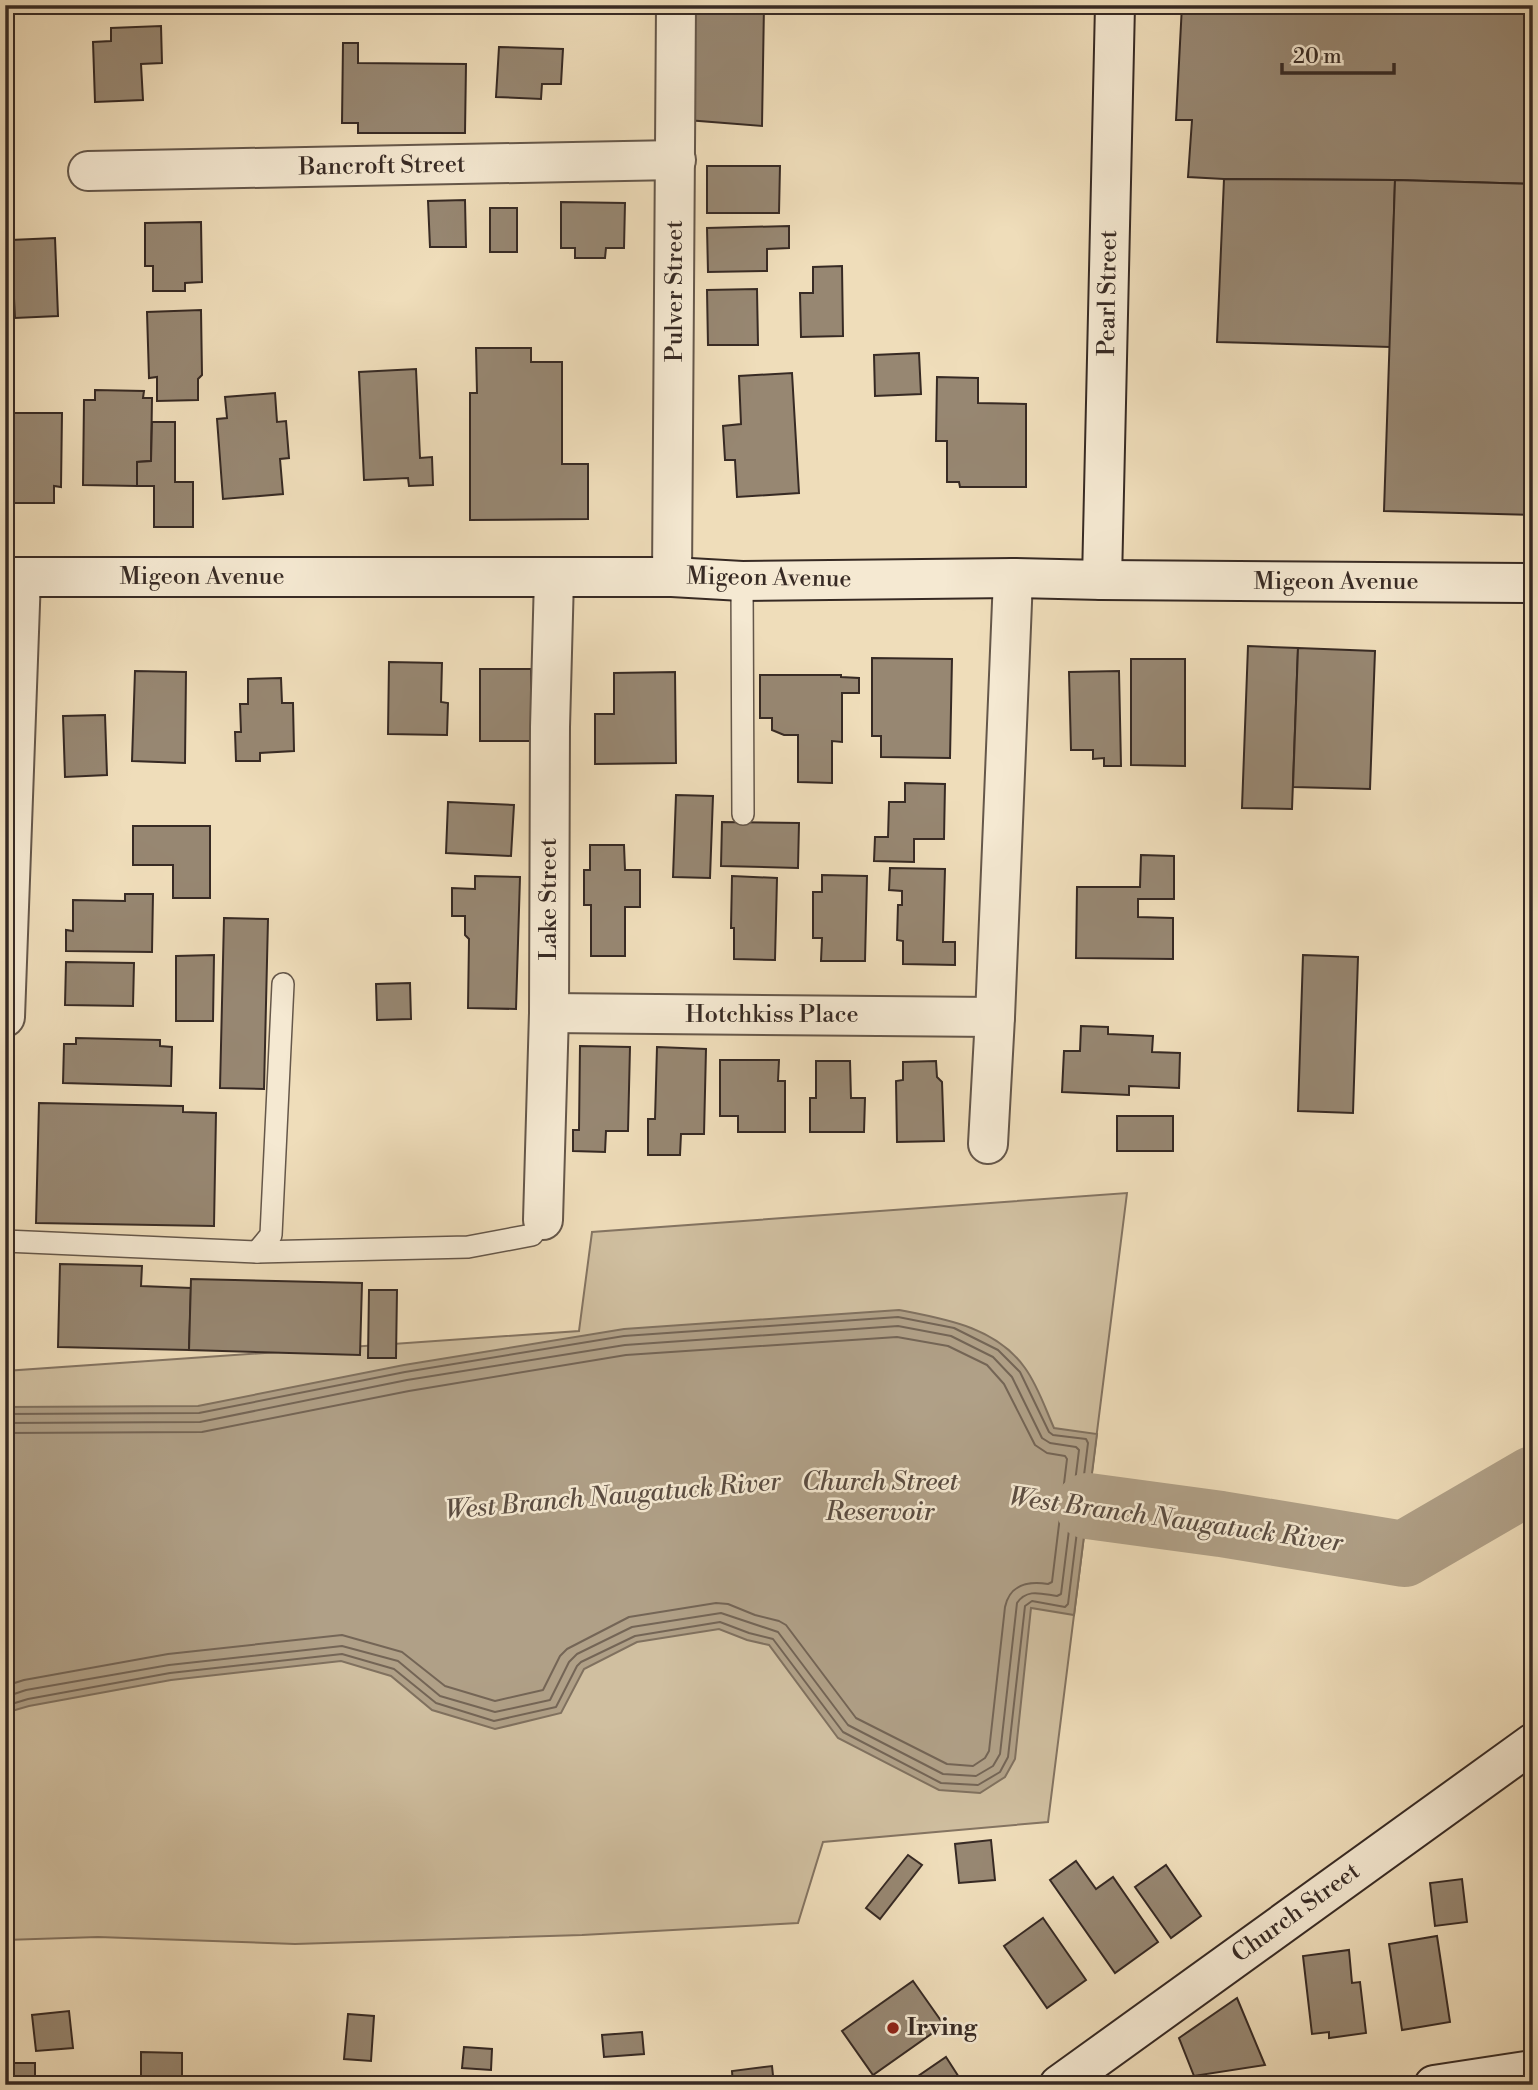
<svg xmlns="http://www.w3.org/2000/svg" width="1538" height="2090" font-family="'Libre Bodoni',serif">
	<rect width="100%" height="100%" fill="#efddba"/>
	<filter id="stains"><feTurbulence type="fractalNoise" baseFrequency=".00286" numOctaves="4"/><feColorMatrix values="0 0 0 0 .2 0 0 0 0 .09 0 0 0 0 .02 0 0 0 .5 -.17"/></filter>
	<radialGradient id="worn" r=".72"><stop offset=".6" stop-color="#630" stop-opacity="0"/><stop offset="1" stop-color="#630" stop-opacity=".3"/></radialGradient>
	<path fill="#d0bfa0" stroke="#847462" stroke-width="2" d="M1127,1193l-79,629 -225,20 -25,81 -216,12 -287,9 -197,-7 -93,3v-569l574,-40 13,-99z"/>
	<path fill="#b0a087" stroke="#80715f" stroke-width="2" d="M899,1310c46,9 97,17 126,58 13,18 20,40 29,60l43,6 -23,181 -43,-7 -16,151 -10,18 -25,16 -41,-3 -101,-52 -69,-93 -22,-5 -28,-11 -82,13 -53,27 -23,44 -66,16 -63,-19 -41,-34 -50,-15 -170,19 -142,26 -24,7v-306l193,-1 206,-41 220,-36z"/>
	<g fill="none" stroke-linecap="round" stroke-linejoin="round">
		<g stroke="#746556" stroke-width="2">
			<path d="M5,1414l194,-1 206,-41 219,-36 274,-19 56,11 44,22 22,22 29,60 4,3 33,4 2,4 -20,161 -3,3 -33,-6 -7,5 -17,151 -8,15 -22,13 -37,-2 -98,-51 -70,-93 -24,-6 -29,-11 -85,14 -54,26 -4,4 -21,41 -62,14 -58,-18 -42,-34 -52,-15 -172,19 -142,26 -23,7"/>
			<path d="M5,1423l195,-1 207,-42 218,-35 273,-19 53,10 42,21 19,20 30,61 8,5 26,4 3,3 -18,144 -4,2c-15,-2 -30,-8 -40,7l-17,151 -7,12 -17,10 -33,-2 -95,-49 -70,-93 -57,-19 -89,14 -55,27 -8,8 -19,38 -55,12 -55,-16 -42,-35 -56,-15 -173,19 -143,25 -21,7"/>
			<path d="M5,1433l197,-1 207,-41 217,-36 271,-18 51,9 39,19 17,19 31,61 12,8 18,3 2,3 -15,123 -4,2c-20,-3 -38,0 -43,23l-16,144 -4,7 -12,8 -26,-2 -91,-46 -70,-93 -7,-4 -24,-6 -27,-11 -12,-1 -87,14 -62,32 -7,7 -17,34 -48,11 -50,-15 -43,-34 -60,-17 -174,19 -144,26 -19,6"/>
		</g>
		<path stroke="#b0a087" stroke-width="66" d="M1088,1506l133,18 183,30 129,-75"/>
	</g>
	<g fill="#978772" stroke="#372a24" stroke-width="2">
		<path d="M689,5h75l-2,121 -75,-6z"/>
		<path d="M1182,5h351v179l-138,-4 -171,-1 -36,-2 4,-57h-16z"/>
		<path d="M161,26l1,37 -21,1 2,36 -48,2 -2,-60 18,-1v-13z"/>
		<path d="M343,43h15v20l108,1 -1,69h-107v-10h-16z"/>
		<path d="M499,47l64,2 -2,35h-19l-1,15 -45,-2z"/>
		<path d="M707,166h73l-1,47h-72z"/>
		<path d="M1224,179l171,1 -5,167 -173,-5z"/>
		<path d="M1395,180l138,4v331l-149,-4z"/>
		<path d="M465,200l1,47h-36l-2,-46z"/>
		<path d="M561,202l64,1 -1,45h-18l-1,10h-30v-10h-14z"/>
		<rect x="490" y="208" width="27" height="44"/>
		<path d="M201,222l1,60 -17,1v8h-32v-25h-8v-43z"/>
		<path d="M789,226v22l-22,1v22l-59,1 -1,-44z"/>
		<path d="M55,238l3,78 -43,2 -4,-78z"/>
		<path d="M842,266l1,70 -42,1 -1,-44h13v-26z"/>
		<path d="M757,289l1,56h-50l-1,-55z"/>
		<path d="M201,310l1,65 -4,4v21l-41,1v-24l-8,1 -2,-66z"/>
		<path d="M476,348h55v14h31v102h26v55l-118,1v-127h7z"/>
		<path d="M919,353l2,41 -46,2 -1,-41z"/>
		<path d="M416,369l4,89 12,-1 1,28 -24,1 -1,-8 -44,2 -5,-108z"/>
		<path d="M792,373l7,120 -62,4 -2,-37h-10l-2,-34 18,-2 -2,-48z"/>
		<path d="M937,377l41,1v25l48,1v83h-66l-1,-5h-12v-41h-11z"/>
		<path d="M95,390l49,1 -1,7h9l-1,63 -14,1v24l-54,-1 1,-85h11z"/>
		<path d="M275,393l2,29 9,-1 3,37 -9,1 3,35 -60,5 -6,-80 10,-1 -2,-21z"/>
		<path d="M5,413h57l-1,74 -7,-1v17h-49z"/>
		<path d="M152,422h23v60h18v45h-39v-41h-17v-24l14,-1z"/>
		<path d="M1248,646l50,2 -6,161 -50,-1z"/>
		<path d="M1298,648l77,3 -5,138 -77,-2z"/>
		<path d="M872,658l80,1 -2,99 -69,-1v-21h-9z"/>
		<path d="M1131,659h54v107l-54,-1z"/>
		<path d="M389,662l53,1 -1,39 7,1 -1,32 -59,-1z"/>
		<rect x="480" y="669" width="51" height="72"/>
		<path d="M135,671l51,1 -1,91 -53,-2z"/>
		<path d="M1119,671l2,95h-17v-8l-11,1v-9h-22l-2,-78z"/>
		<path d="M675,672l1,91 -81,1v-50h19v-41z"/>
		<path d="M760,675h81v2l18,1v15h-17v49l-10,-1v42l-34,-1v-47h-14l-12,-5v-12h-12z"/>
		<path d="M281,678l1,25h11l1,48 -34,2v8h-24l-1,-29h6l-1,-28h8v-25z"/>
		<path d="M105,715l2,60 -42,2 -2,-61z"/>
		<path d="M905,783l40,1 -1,55h-30v23l-40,-1 1,-24h13l1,-35h16z"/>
		<path d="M676,795l37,1 -3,82 -37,-1z"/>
		<path d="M448,802l66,3 -3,51 -65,-3z"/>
		<path d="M722,822l77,1 -1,45 -77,-2z"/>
		<path d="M133,826h77v72h-37v-33h-40z"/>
		<path d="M590,845h34l1,25h15v37h-15v49h-34v-51h-7v-35h6z"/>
		<path d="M1141,855l33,1v43h-36v18l35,1v41l-97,-1 1,-71h63z"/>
		<path d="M890,868l55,1 -2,73h12v23l-52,-1v-23l-6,-1 1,-35h4v-14l-13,-1z"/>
		<path d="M822,875l45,1 -2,85h-44l1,-23h-9v-46h9z"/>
		<path d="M475,876l45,1 -4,132 -48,-1 1,-69 -4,-4v-19h-13v-28l23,1z"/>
		<path d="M732,876l45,2 -2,82 -41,-1v-31h-3z"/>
		<path d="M125,894h28l-1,58 -86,-1v-21l7,1v-31l52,1z"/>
		<path d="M224,918l44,1 -4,170 -44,-1z"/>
		<path d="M214,955l-1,66h-37v-65z"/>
		<path d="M1303,955l55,2 -5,156 -55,-2z"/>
		<path d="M66,962l68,1 -1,43 -68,-1z"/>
		<path d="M410,983l1,36 -34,1 -1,-36z"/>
		<path d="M1081,1026l27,1v7l45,2 -1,16 28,1 -1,35 -50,-2v9l-67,-3 2,-41h16z"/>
		<path d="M76,1038l84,2v6l12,1 -1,39 -108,-3 1,-39h12z"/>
		<path d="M580,1046l50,1 -2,84h-22l-1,21 -32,-1v-21h6z"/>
		<path d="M657,1047l49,2 -2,85h-23l-1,21h-32v-36h7z"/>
		<path d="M720,1060h59l-1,21h7v51h-47v-16h-18z"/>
		<path d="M816,1061h34l1,37h14l-1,34h-54v-34h6z"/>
		<path d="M936,1061l1,16 5,5 2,59 -47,1 -1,-61 7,-1v-18z"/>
		<path d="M39,1103l144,3v6l33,1 -2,113 -178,-3z"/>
		<rect x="1117" y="1116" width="56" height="35"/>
		<path d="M60,1264l82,2 -1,20 50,2 -2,62 -131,-3z"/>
		<path d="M191,1279l171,4 -2,72 -171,-5z"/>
		<path d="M369,1290h28l-1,68h-28z"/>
		<path d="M991,1840l4,40 -36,3 -4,-39z"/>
		<path d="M908,1855l14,10 -42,54 -14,-11z"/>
		<path d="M1076,1861l20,28 17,-12 45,65 -43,31 -65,-93z"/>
		<path d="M1166,1865l35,51 -30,22 -36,-51z"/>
		<path d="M1462,1879l5,43 -32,4 -5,-43z"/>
		<path d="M1043,1918l43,62 -39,28 -43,-62z"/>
		<path d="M1437,1936l13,86 -48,8 -13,-86z"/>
		<path d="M1349,1950l3,33 8,-1 6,51 -37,5v-6l-17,2 -9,-78z"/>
		<path d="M913,1981l31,44 -71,50 -31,-44z"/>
		<path d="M1237,1998l28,67 -71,11 -15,-38z"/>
		<path d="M69,2011l4,37 -37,3 -4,-36z"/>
		<path d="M348,2014l26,2 -3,45 -27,-2z"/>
		<path d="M642,2032l2,22 -40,3 -2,-22z"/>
		<path d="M464,2047l28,2 -1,21 -29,-2z"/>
		<path d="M141,2052l41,1v32h-41z"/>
		<path d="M946,2057l18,28h-59z"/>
		<rect x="5" y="2063" width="30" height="22"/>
		<path d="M772,2066l2,19h-41l-1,-14z"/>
	</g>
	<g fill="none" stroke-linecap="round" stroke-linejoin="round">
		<g stroke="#65574a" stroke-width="24">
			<g id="lane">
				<path d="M742,581l1,233"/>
				<path d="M5,1241l252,11 14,-17 12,-251"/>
				<path d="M257,1252l211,-5 64,-12 11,-15"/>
			</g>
		</g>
		<g stroke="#65574a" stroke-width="42">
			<g id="street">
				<path d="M88,171l588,-11"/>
				<path d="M672,577l4,-572"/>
				<path d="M549,1013l446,4"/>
				<path d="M5,1017l16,-440"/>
				<path d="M988,1144l7,-127 18,-439"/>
				<path d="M543,1220l6,-207 1,-286 4,-149"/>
			</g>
		</g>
		<g stroke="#372a24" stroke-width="42">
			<g id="secondary">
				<path d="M5,577h667l70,4 271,-3 89,2 431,3"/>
				<path d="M1102,580l13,-575"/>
				<path d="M1059,2085l474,-342"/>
				<path d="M1434,2085l99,-15"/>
			</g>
		</g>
		<use href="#lane" stroke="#f5e9d2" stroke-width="21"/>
		<use href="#street" stroke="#f5e9d2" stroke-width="38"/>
		<use href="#secondary" stroke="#f5e9d2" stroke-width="38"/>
	</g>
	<circle fill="#8f2418" stroke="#f5e9d2" stroke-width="2.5" cx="893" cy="2028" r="7"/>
	<g text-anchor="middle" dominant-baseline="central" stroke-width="5" stroke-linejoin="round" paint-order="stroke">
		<g font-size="24" fill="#372a24" stroke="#f5e9d2">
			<text transform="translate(382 166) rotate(-1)">Bancroft Street</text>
			<text transform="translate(675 291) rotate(-90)">Pulver Street</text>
			<text transform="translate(1108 293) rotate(-89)">Pearl Street</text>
			<text x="202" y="577">Migeon Avenue</text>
			<text transform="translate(769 578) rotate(1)">Migeon Avenue</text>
			<text x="1336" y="582">Migeon Avenue</text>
			<text transform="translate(549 899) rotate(-90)">Lake Street</text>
			<text x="772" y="1015">Hotchkiss Place</text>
			<text transform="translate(1296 1913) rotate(-36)">Church Street</text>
		</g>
		<g font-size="24" font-weight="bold" fill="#372a24" stroke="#f5e9d2" text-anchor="start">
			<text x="907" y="2028">Irving</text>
		</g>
		<g font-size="26" font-style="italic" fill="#5b4d42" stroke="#f5e9d2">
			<text x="880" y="1482">Church Street<tspan x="880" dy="30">Reservoir</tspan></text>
			<text transform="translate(613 1496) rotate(-5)">West Branch Naugatuck River</text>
			<text transform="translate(1176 1520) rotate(8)">West Branch Naugatuck River</text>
		</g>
	</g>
	<rect width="1538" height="2090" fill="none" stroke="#efddba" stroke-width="28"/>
	<rect x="7" y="7" width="1524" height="2076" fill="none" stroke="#372a24" stroke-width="3.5"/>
	<rect x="14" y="14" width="1510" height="2062" fill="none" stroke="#372a24" stroke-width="2"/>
	<path d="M1282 63v10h112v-10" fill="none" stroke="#372a24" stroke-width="3.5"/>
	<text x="1293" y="63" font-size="21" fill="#372a24" stroke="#f5e9d2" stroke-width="5" paint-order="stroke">20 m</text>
	<rect width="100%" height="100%" filter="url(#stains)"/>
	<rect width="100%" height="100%" fill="url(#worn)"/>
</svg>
